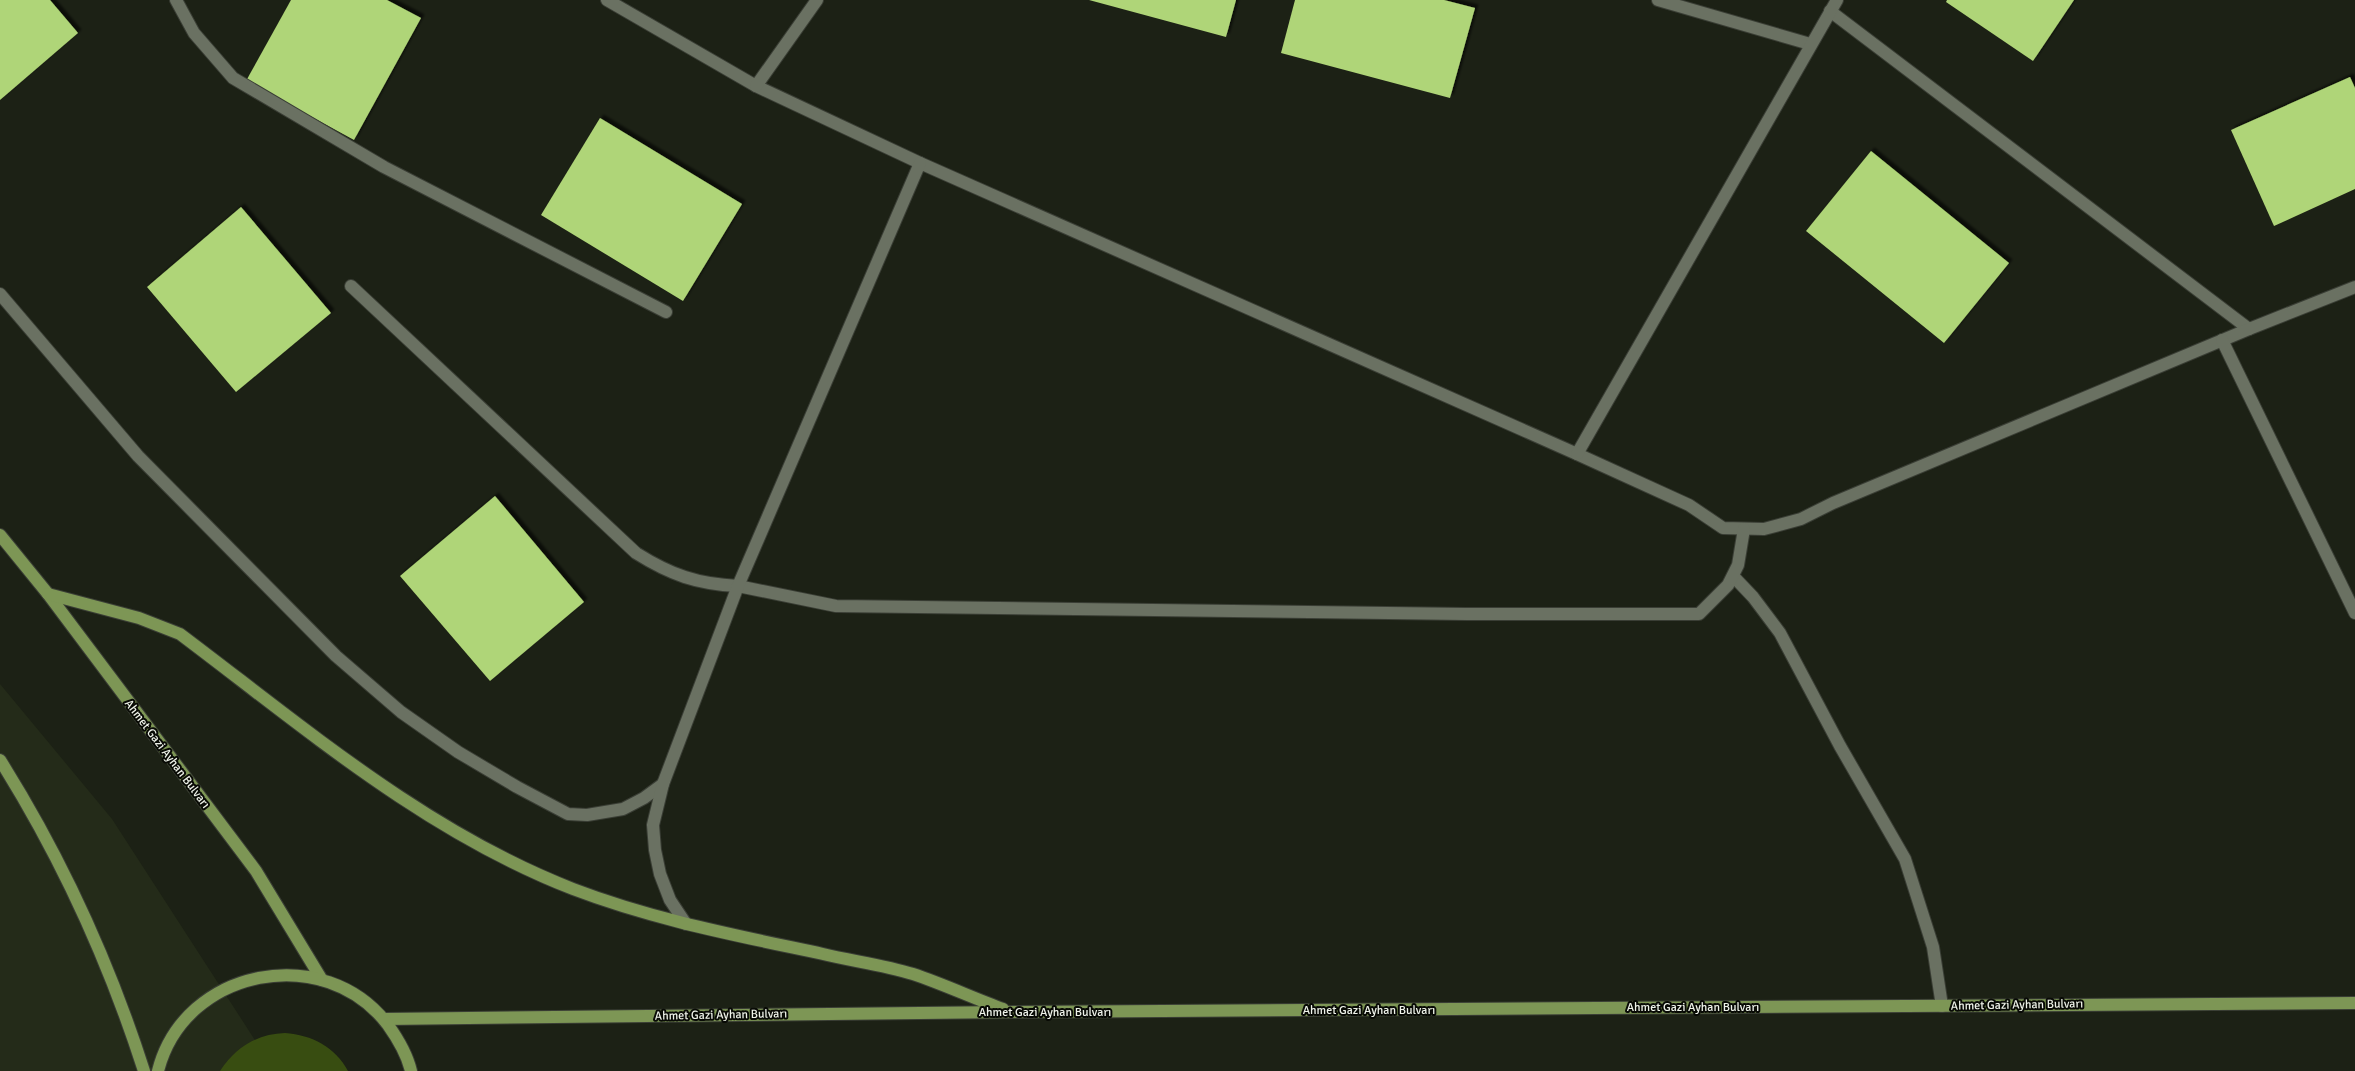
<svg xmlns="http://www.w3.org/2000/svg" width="2355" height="1071" font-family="Signika,sans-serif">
	<defs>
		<filter id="shadow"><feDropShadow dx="3.5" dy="-3.5" stdDeviation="1" flood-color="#0009"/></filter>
	</defs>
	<rect width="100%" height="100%" fill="#1c2115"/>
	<path fill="#242b19" d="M0,684l112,135 163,252h-275z"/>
	<path fill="#384d11" d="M285,1033c27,2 50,14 63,38h-128c16,-24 37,-37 65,-38z"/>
	<g fill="#afd578" filter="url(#shadow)">
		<path d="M0,0h50l28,33 -78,67z"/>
		<path d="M291,0h96l34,18 -67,122 -108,-59z"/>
		<path d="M1089,0h147l-10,37z"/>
		<path d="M1295,0h149l31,8 -25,90 -169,-45z"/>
		<path d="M1947,0h127l-41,61 -87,-59z"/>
		<path d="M2350,77l5,11v101l-81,37 -43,-96z"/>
		<path d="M600,118l142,86 -59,97 -142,-86z"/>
		<path d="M1871,151l138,112 -65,80 -138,-112z"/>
		<path d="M241,207l90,106 -95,79 -89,-105z"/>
		<path d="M495,496l89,106 -94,79 -90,-105z"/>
	</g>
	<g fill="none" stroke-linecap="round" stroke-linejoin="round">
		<g stroke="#3a3e35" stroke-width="14">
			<g id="service">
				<path d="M176,0l18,33 39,45 151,89 282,145"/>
				<path d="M1830,11l419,318"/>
				<path d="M351,286l285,267c35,22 61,31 102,33"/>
				<path d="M1733,576l20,21 27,36 60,113 65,113 28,88 9,59"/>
			</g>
		</g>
		<g stroke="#3a3e35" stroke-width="14">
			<g id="minor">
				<path d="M607,0l149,86 164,77 657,291 112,51 34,23 41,1 37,-10 32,-16 416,-174 106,-42"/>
				<path d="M1658,0l152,44"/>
				<path d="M756,86l61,-86"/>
				<path d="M0,294l138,162 198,200 65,56 57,40 59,35 51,27 19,1 36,-6 21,-11 19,-14"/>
				<path d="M2222,340l133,273"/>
				<path d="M1577,454l260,-454"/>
				<path d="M738,586l98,20 630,8h233l29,-29 10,-20 6,-36"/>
				<path d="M686,924l-16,-24 -10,-26 -5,-24 -2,-25 10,-41 75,-198 182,-423"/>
			</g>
		</g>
		<g stroke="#3a3e35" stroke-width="14">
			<g id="primary">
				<path d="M0,535l48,59 208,277 66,109"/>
				<path d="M48,594l91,24 41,16c125,94 246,198 393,255 81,31 166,47 250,65 29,7 61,11 90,20 30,10 60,24 90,35"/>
				<path d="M0,760c61,97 109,202 144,311"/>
				<path d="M384,1019l626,-7 1345,-9"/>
				<path d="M158,1071c26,-103 167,-130 230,-46 10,14 19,29 23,46"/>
			</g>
		</g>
		<use href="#service" stroke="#6a7162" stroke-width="12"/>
		<use href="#minor" stroke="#6a7162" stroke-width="12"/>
		<use href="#primary" stroke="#7d9655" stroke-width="12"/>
	</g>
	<g text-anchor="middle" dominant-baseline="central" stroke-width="4" stroke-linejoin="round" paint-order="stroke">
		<g font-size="12" fill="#eff3ea" stroke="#080a05">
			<text transform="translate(167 754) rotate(53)">Ahmet Gazi Ayhan Bulvarı</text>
			<text transform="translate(2017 1005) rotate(-1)">Ahmet Gazi Ayhan Bulvarı</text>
			<text x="1693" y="1007">Ahmet Gazi Ayhan Bulvarı</text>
			<text x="1369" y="1010">Ahmet Gazi Ayhan Bulvarı</text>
			<text x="1045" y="1012">Ahmet Gazi Ayhan Bulvarı</text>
			<text transform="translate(721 1015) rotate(-1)">Ahmet Gazi Ayhan Bulvarı</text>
		</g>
	</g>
</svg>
